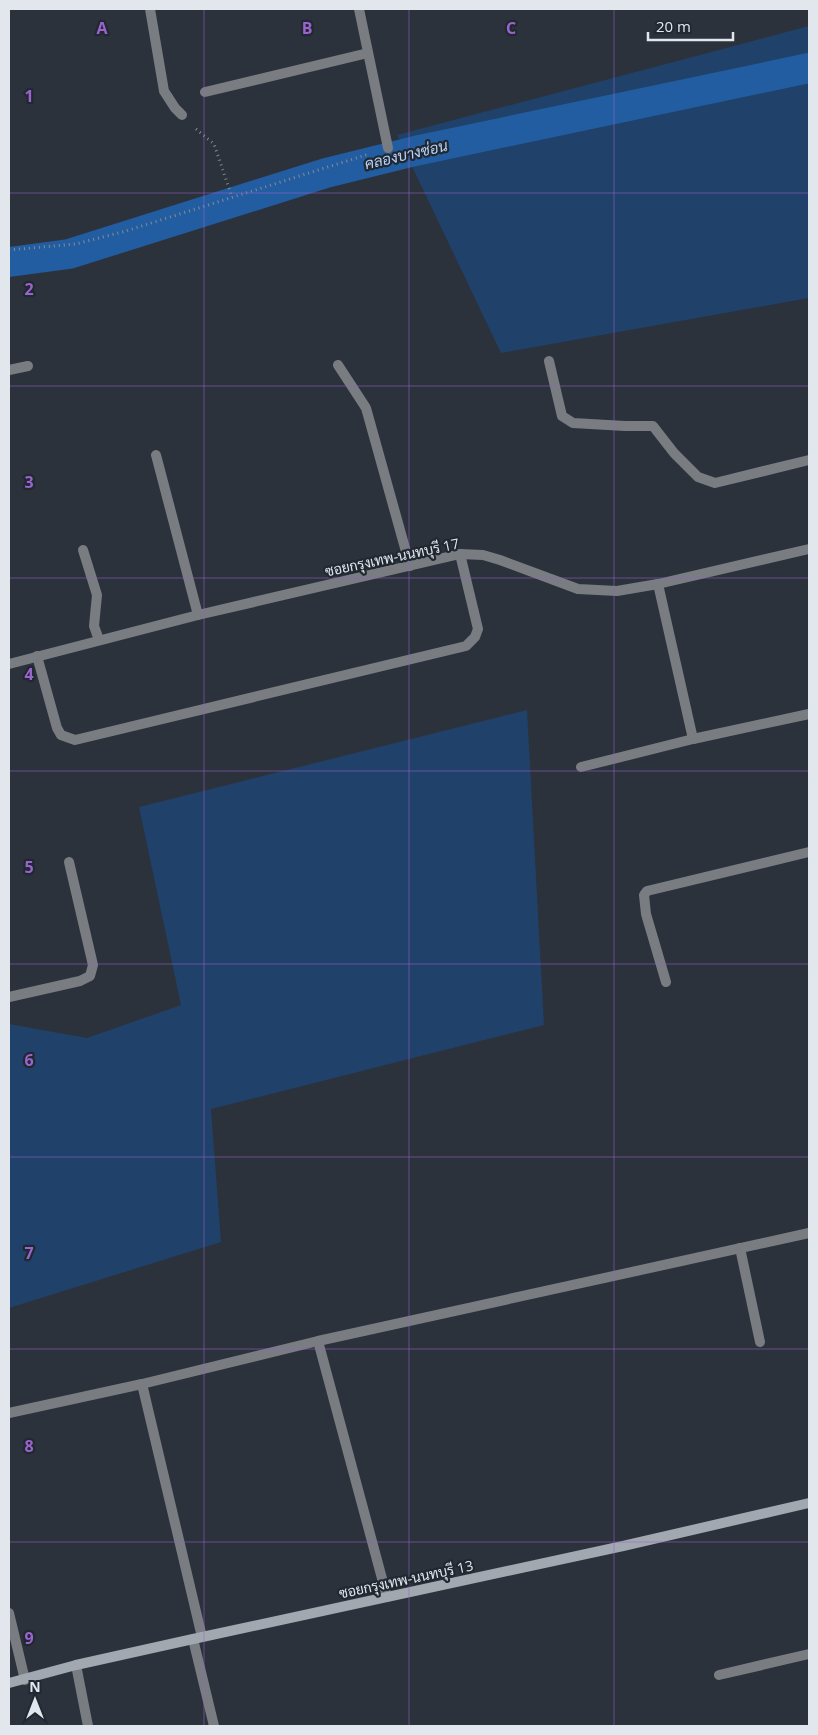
<svg xmlns="http://www.w3.org/2000/svg" width="818" height="1735" font-family="'Open Sans',Sarabun,sans-serif">
	<rect width="100%" height="100%" fill="#2b323b"/>
	<g fill="#20416a">
		<path d="M809,26v272l-308,55 -104,-218z"/>
		<path d="M527,710l17,315 -333,84 10,133 -212,66v-284l78,14 94,-33 -42,-198z"/>
	</g>
	<g fill="none" stroke-linecap="round" stroke-linejoin="round">
		<path stroke="#235da1" stroke-width="30" d="M9,262l60,-8 257,-81 89,-22 394,-83"/>
		<g stroke="#858b92" stroke-width="3" stroke-dasharray="1 4" stroke-linecap="butt">
			<path d="M196,129l18,15 18,53"/>
			<path d="M9,250l67,-6 50,-13 243,-77"/>
		</g>
		<g stroke="#797d82" stroke-width="10">
			<path d="M359,9l29,139"/>
			<path d="M205,92l163,-39"/>
			<path d="M9,370l19,-4"/>
			<path d="M666,982l-20,-68 -2,-19 3,-4 162,-39"/>
			<path d="M318,1341l69,256"/>
			<path d="M142,1384l60,253"/>
			<path d="M193,1639l21,87"/>
			<path d="M76,1665l12,61"/>
		</g>
		<g stroke="#797d82" stroke-width="10">
			<path d="M150,9l14,82 11,17 7,7"/>
			<path d="M549,361l13,55 11,7 52,3h28l21,27 24,24 17,6 94,-23"/>
			<path d="M338,365l28,43 44,158"/>
			<path d="M156,455l42,160"/>
			<path d="M83,550l14,45 -3,31 5,14"/>
			<path d="M658,584l35,155"/>
			<path d="M37,656l20,72 4,7 14,5 391,-94 9,-9 3,-8 -18,-75"/>
			<path d="M9,664l189,-49 262,-61 23,1 17,5 78,29 39,2 41,-7 151,-35"/>
			<path d="M581,767l112,-28 116,-25"/>
			<path d="M9,997l71,-16 10,-5 3,-11 -24,-103"/>
			<path d="M740,1248l20,94"/>
			<path d="M9,1413l133,-29 176,-43 491,-108"/>
			<path d="M9,1613l16,67"/>
			<path d="M719,1675l90,-21"/>
		</g>
		<path stroke="#a2a8b0" stroke-width="10" d="M9,1683l67,-18 117,-26 430,-93 186,-43"/>
	</g>
	<path fill="none" stroke="#9a64cd" stroke-width="1" stroke-opacity="0.55" d="M204,9v1717M409,9v1717M614,9v1717M9,193h800M9,386h800M9,578h800M9,771h800M9,964h800M9,1157h800M9,1349h800M9,1542h800"/>
	<g text-anchor="middle" dominant-baseline="central" stroke-width="4.5" stroke-linejoin="round" paint-order="stroke">
		<g font-size="14" fill="#e2e7ed" stroke="#212831">
			<text transform="translate(392 557) rotate(-12)">ซอยกรุงเทพ-นนทบุรี 17</text>
			<text transform="translate(406 1579) rotate(-12)">ซอยกรุงเทพ-นนทบุรี 13</text>
		</g>
		<g font-size="15" font-style="italic" fill="#b6d4fa" stroke="#212831">
			<text transform="translate(406 154) rotate(-13)">คลองบางซ่อน</text>
		</g>
	</g>
	<g font-size="16" text-anchor="middle" font-weight="bold" fill="#9a64cd" stroke="#212831" stroke-width="4.5" stroke-linejoin="round" paint-order="stroke">
		<text x="102" y="34">A</text>
		<text x="307" y="34">B</text>
		<text x="511" y="34">C</text>
		<text x="29" y="102">1</text>
		<text x="29" y="295">2</text>
		<text x="29" y="488">3</text>
		<text x="29" y="680">4</text>
		<text x="29" y="873">5</text>
		<text x="29" y="1066">6</text>
		<text x="29" y="1259">7</text>
		<text x="29" y="1452">8</text>
		<text x="29" y="1644">9</text>
	</g>
	<rect width="818" height="1735" fill="none" stroke="#e2e7ed" stroke-width="20"/>
	<g transform="translate(35 1700)" stroke="#212831" stroke-width="4" paint-order="stroke">
	<path d="M0-4L9 19L0 12L-9 19Z" fill="#e2e7ed"/>
	<text y="-8" font-size="14" font-weight="bold" text-anchor="middle" fill="#e2e7ed">N</text>
	</g>
	<path d="M648 32v8h85v-8" fill="none" stroke="#e2e7ed" stroke-width="2.5"/>
	<text x="656" y="32" font-size="15" fill="#e2e7ed" stroke="#212831" stroke-width="4" paint-order="stroke">20 m</text>
</svg>
